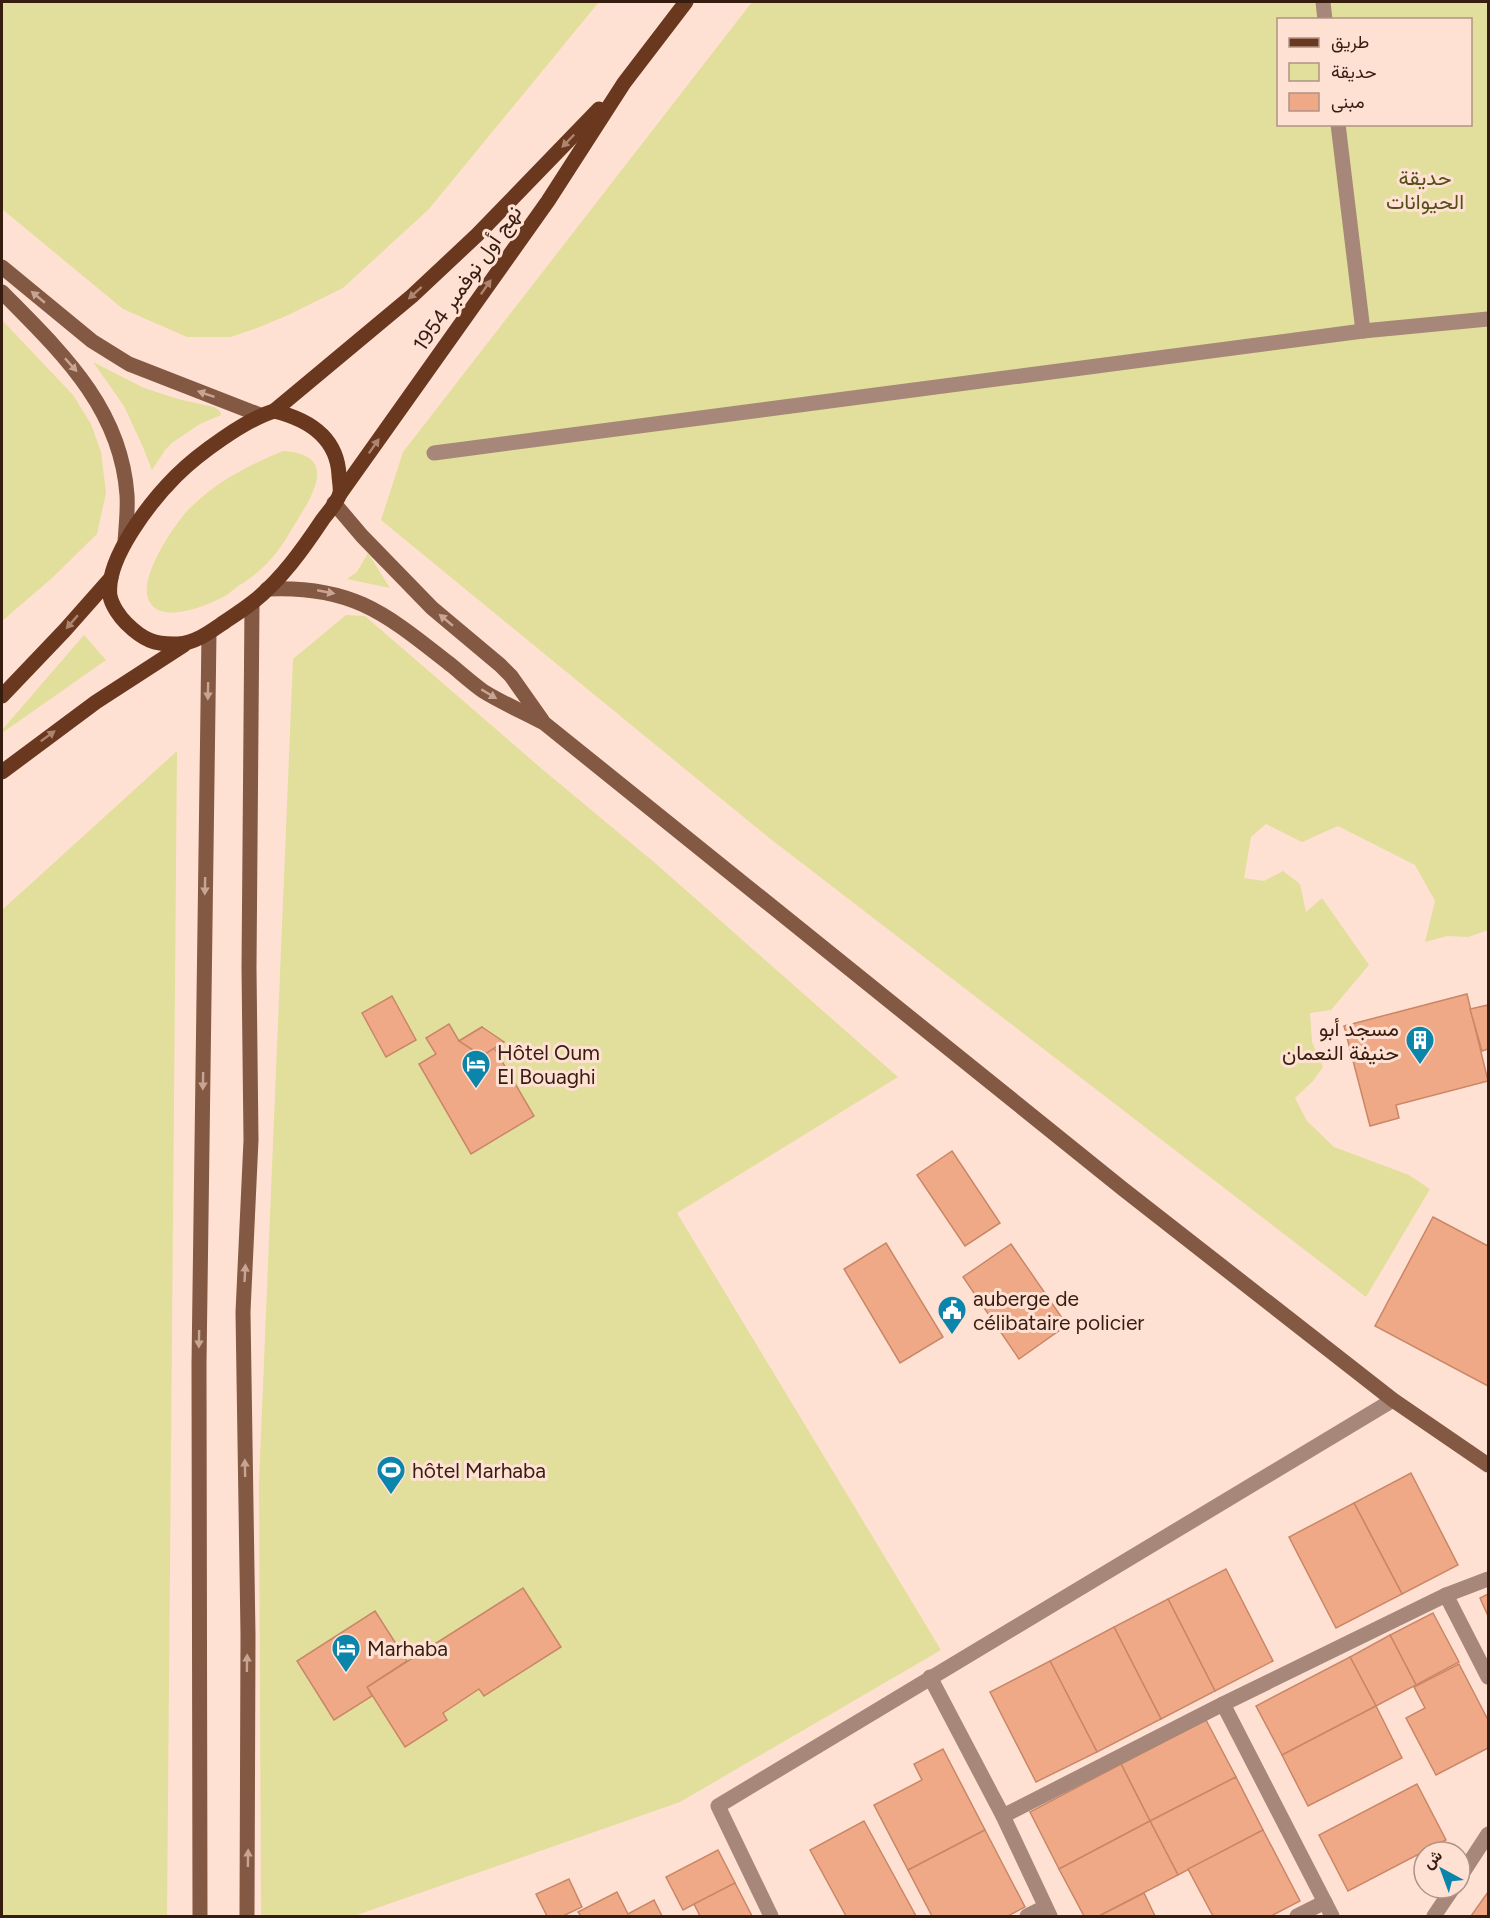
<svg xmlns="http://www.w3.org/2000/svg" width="1490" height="1918" font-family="Figtree,Vazirmatn,sans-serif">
	<rect width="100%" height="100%" fill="#ffe1d4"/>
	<g fill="#e1df9b" fill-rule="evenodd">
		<path d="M2,2h597l-170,207 -86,79 -57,28 -29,12 -26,9h-44l-64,-28 -121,-100z"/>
		<path d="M752,2h736v928l-20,7 -21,-1 -22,6 10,-41 -20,-36 -77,-39 -36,16 -36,-18 -15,13 -7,41 20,3 19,-10 17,13 6,28 16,-14 47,67 -38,45 -21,3 2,29 11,25 -10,14 -18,17 12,23 27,26 75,28 21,14 -64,108 -598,-460 -387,-317 22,-68zM1278,20h192v104h-192z"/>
		<path d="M2,320l71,75 18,29 10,28 5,41 -9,41 -45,44 -50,43z"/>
		<path d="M93,362l51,26 34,11 36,8 6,4 1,4 -21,9 -27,18 -8,8 -13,20 -9,-23 -19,-41z"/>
		<path d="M283,451c53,3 33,39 15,68 -9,15 -17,29 -28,41 -10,11 -20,19 -32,26 -6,5 -12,10 -19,13 -16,8 -55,23 -68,5 -17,-21 22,-77 36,-93 28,-29 60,-45 96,-60z"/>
		<path d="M368,553l22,35 -43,-9 10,-7z"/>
		<path d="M346,615l19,1 177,153 113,94 243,214 -221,136 264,437 -261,152 -326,114h-93l-2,-434 34,-823z"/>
		<path d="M84,635l22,25 -104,73v-3z"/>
		<path d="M177,751l-10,1165h-165v-1006z"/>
	</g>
	<g fill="#f0a987" stroke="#c98767" stroke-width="1.5">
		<path d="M1467,994l21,87 -92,24 3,13 -29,8 -26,-100z"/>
		<path d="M392,996l24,44 -30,17 -24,-44z"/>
		<path d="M1488,1005v44l-6,2 -12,-42z"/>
		<path d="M449,1024l10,17 23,-14 52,89 -63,38 -52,-90 17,-10 -10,-16z"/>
		<path d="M482,1027l22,15 -22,14 -23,-15z"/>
		<path d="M952,1151l48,72 -35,23 -48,-71z"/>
		<path d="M1433,1217l55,29v140l-113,-60z"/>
		<path d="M886,1243l57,94 -43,26 -56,-94z"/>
		<path d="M1011,1244l56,81 -48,34 -56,-82z"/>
		<path d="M1411,1473l47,92 -56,29 -48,-91z"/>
		<path d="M1354,1503l48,91 -66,34 -47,-91z"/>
		<path d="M1226,1569l47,92 -58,30 -47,-92z"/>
		<path d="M523,1588l38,59 -77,49 -5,-7 -36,24 4,7 -42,27 -38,-60z"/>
		<path d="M1488,1594v22l-8,-18z"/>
		<path d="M1168,1599l47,92 -54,28 -47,-92z"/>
		<path d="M375,1611l32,50 -40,26 5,9 -38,24 -37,-59z"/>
		<path d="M1433,1613l26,49 -43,23 -26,-50z"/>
		<path d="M1114,1627l47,92 -64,33 -47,-91z"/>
		<path d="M1390,1635l26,50 -40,21 -26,-49z"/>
		<path d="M1350,1657l26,49 -94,49 -26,-49z"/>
		<path d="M1050,1661l47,91 -61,30 -46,-90z"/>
		<path d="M1459,1664l29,56v28l-52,27 -30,-57 19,-10 -11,-21z"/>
		<path d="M1376,1706l26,52 -94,48 -26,-51z"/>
		<path d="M1206,1720l30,57 -86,44 -29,-57z"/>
		<path d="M943,1749l42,81 -77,40 -34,-65 48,-25 -8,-16z"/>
		<path d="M1121,1764l29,57 -91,48 -29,-57z"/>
		<path d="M1236,1777l27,53 -85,45 -28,-54z"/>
		<path d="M1417,1784l29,56 -98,51 -29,-56z"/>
		<path d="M864,1821l52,95h-70l-36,-66z"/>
		<path d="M1150,1821l28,54 -79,41h-15l-25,-47z"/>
		<path d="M985,1830l40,77 -17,9h-76l-24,-46z"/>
		<path d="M1263,1830l37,71 -29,15h-58l-25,-47z"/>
		<path d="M718,1850l17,33 -52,27 -17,-33z"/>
		<path d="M569,1879l13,28 -19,9h-16l-11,-22z"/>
		<path d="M735,1883l17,33h-52l-6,-12z"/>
		<path d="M617,1892l11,22 26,-14 8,16h-81l-3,-4z"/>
		<path d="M1488,1892v24h-17z"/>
		<path d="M1144,1893l11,23h-56z"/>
	</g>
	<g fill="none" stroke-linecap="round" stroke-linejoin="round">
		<g stroke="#a68779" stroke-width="15">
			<path d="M771,1916l-53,-110 675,-406"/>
			<path d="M1297,1916l28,-14"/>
		</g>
		<g stroke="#a68779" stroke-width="15">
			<path d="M1323,2l2,18"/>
			<path d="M1338,124l25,207"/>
			<path d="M434,453l929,-122 125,-12"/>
			<path d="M1446,1595l42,82"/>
			<path d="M930,1677l73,139"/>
			<path d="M1223,1704l109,212"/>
			<path d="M1460,1877l28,-43"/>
			<path d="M1027,1916l18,-9"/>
			<path d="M1050,1916l-47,-100 220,-112 223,-109 42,-16"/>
			<path d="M1434,1916l19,-28"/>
		</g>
		<g stroke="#845944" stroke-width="15">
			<path d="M2,267l90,74 37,23 131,51"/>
			<path d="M2,292c58,59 119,115 125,203 1,15 -1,31 -2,47"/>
			<path d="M334,503l28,33 70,72 68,57 11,11 31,44"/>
			<path d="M267,589c87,-4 120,26 184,76 11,9 21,18 32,26 19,12 41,21 61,32l579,466 270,211 95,65"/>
			<path d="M200,1916l-1,-552 10,-731"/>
			<path d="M247,1916l1,-281 -5,-323 8,-172 -2,-172 3,-365"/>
		</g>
		<g stroke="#6a381e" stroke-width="15">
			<path d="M274,411c33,8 63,25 65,64 0,5 2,13 1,18 -2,9 -12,19 -17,26 -20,30 -42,61 -70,83 -10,8 -20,14 -30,21 -13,9 -28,20 -45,21 -23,1 -35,-4 -52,-21 -6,-6 -14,-17 -16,-27 -5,-37 41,-95 66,-120 22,-22 69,-56 98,-65z"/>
			<path d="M274,411l138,-115 65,-61 122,-126"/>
			<path d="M340,494l208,-293 76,-118 62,-81"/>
			<path d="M2,696l63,-66 46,-52"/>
			<path d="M2,772l94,-70 88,-57"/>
		</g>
	</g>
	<defs><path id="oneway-solid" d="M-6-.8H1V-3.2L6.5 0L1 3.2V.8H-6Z" transform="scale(1.5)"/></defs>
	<g fill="#ad8470">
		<use href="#oneway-solid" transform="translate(568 141) rotate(134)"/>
		<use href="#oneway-solid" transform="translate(486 287) rotate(-55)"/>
		<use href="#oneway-solid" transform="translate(415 293) rotate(138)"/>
		<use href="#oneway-solid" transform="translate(374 446) rotate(-55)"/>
		<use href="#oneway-solid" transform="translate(72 622) rotate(131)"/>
		<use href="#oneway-solid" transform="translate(48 736) rotate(-36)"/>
	</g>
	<g fill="#c8a493">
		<use href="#oneway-solid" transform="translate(38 297) rotate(-140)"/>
		<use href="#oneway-solid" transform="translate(71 365) rotate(48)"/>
		<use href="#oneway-solid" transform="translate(206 394) rotate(-161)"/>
		<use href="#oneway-solid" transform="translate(326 592) rotate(11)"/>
		<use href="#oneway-solid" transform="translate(446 620) rotate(-140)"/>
		<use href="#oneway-solid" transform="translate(208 691) rotate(91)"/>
		<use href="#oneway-solid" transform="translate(489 694) rotate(31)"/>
		<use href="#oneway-solid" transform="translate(205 886) rotate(91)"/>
		<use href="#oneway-solid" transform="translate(203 1081) rotate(91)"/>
		<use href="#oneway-solid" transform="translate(245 1273) rotate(-87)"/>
		<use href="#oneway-solid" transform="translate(199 1339) rotate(91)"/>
		<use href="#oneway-solid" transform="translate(245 1468) rotate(-91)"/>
		<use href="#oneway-solid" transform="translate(247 1663) rotate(-89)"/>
		<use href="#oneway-solid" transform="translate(248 1858) rotate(-89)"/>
	</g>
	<defs>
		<g id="building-pin" transform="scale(1.5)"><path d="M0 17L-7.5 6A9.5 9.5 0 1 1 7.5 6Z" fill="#0c85aa" stroke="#ffe1d4"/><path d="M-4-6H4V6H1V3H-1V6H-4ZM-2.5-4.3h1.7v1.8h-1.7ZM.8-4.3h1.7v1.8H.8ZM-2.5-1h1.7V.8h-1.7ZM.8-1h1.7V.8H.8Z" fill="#fff"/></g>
		<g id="hotel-pin" transform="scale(1.5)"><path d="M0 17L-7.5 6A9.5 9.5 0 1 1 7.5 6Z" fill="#0c85aa" stroke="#ffe1d4"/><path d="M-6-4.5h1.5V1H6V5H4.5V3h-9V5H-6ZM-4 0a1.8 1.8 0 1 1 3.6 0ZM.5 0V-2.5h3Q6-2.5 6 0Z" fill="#fff"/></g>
		<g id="civic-pin" transform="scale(1.5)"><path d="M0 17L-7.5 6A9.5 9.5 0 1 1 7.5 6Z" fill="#0c85aa" stroke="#ffe1d4"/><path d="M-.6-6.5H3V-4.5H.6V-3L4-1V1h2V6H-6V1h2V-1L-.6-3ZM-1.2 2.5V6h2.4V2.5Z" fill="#fff"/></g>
		<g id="stadium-pin" transform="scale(1.5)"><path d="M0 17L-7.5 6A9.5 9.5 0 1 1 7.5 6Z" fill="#0c85aa" stroke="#ffe1d4"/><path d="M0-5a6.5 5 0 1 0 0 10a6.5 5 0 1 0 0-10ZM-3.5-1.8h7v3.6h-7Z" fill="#fff"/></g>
	</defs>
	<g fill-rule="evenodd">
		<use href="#building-pin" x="1420" y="1040"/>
		<use href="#hotel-pin" x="476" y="1064"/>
		<use href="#civic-pin" x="952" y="1310"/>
		<use href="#stadium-pin" x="391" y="1470"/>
		<use href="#hotel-pin" x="346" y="1648"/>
	</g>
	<g text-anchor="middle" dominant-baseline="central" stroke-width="6" stroke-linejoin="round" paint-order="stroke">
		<g font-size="21" fill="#524f17" stroke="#ffe1d4">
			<text x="1425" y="177">حديقة<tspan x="1425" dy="24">الحيوانات</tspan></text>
		</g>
		<g font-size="21" fill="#371d10" stroke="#ffe1d4">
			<text transform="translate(467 278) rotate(-55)">نهج أول نوفمبر 1954</text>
		</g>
		<g font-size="21" fill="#371d10" stroke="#ffe1d4" text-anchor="start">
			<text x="1399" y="1028" text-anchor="end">مسجد أبو<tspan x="1399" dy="24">حنيفة النعمان</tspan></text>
			<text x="497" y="1052">Hôtel Oum<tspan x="497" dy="24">El Bouaghi</tspan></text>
			<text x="973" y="1298">auberge de<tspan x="973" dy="24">célibataire policier</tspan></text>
			<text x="412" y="1470">hôtel Marhaba</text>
			<text x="367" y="1648">Marhaba</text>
		</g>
	</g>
	<rect width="1490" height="1918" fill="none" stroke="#371d10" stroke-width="6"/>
	<rect x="1277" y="18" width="195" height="108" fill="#ffe1d4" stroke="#af9386" stroke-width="1.5"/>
	<rect x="1289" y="38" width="30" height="9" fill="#6a381e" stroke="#af9386" stroke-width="1.5"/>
	<text x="1331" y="48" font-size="18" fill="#371d10">طريق</text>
	<rect x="1289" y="63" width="30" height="18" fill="#e1df9b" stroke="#af9386" stroke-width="1.5"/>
	<text x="1331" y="78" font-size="18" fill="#371d10">حديقة</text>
	<rect x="1289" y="93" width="30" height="18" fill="#f0a987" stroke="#af9386" stroke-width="1.5"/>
	<text x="1331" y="108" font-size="18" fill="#371d10">مبنى</text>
	<g transform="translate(1442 1870) rotate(319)"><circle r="28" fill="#ffe1d4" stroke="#af9386" stroke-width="1.5"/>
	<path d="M0-4.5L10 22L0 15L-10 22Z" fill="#0c85aa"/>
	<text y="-9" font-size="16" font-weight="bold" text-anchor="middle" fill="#371d10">ش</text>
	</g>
</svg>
